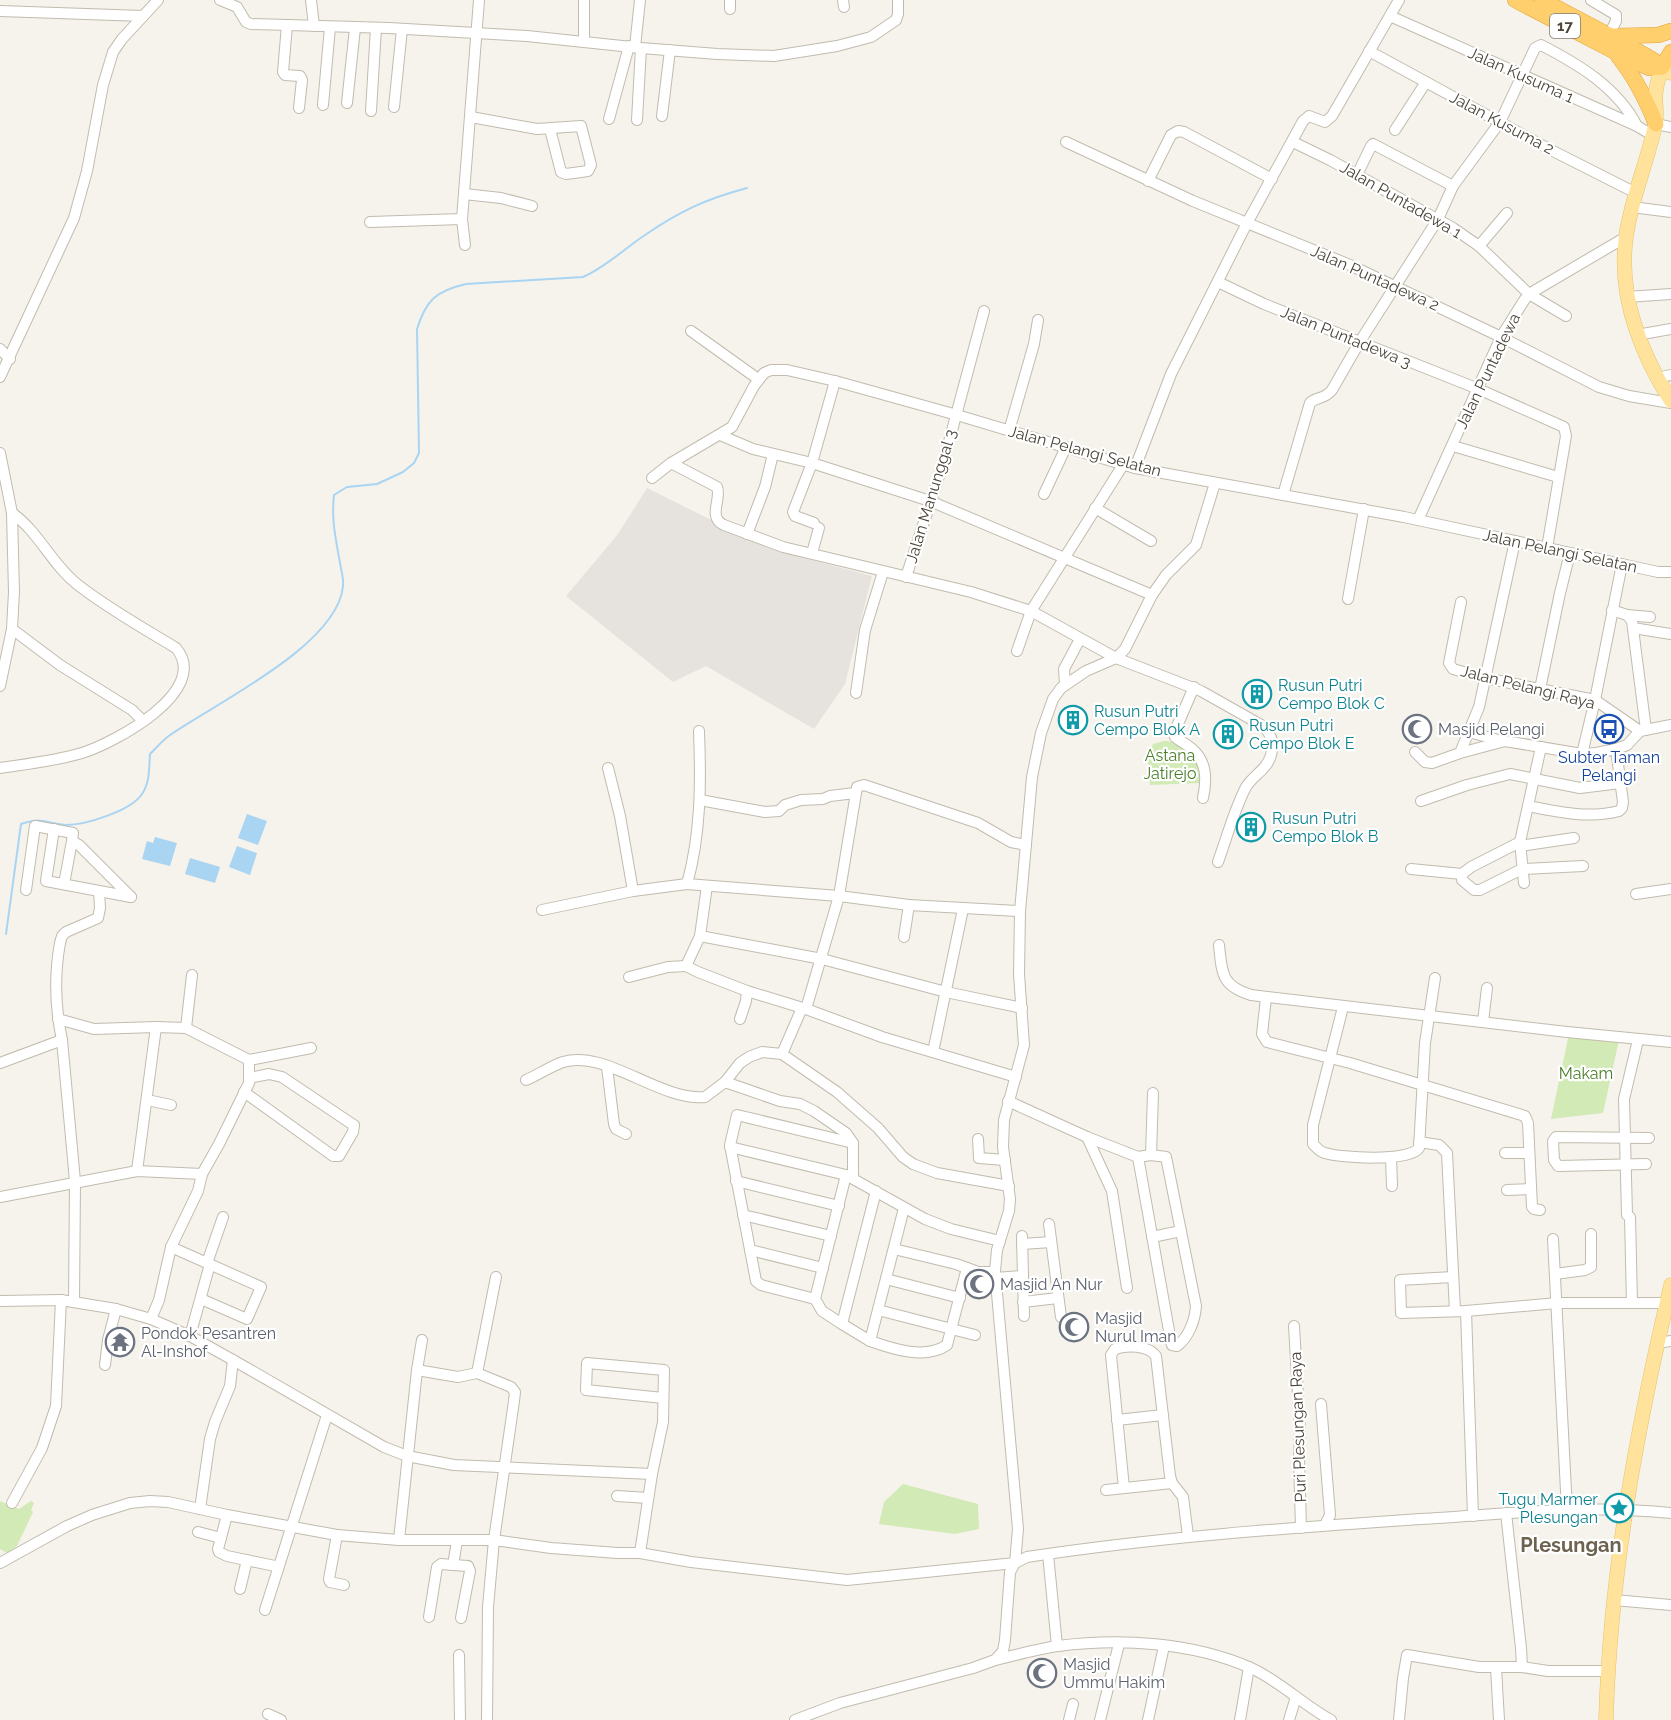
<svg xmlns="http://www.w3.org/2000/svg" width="1671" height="1720" font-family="Raleway,sans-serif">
	<rect width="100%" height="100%" fill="#f6f3ec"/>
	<path fill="#e6e2dd" d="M647,488l123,61 102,27 -27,108 -31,45 -108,-63 -33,16 -107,-86 52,-62z"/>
	<g fill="#d2eab5">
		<path d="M1164,741c12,0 28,9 33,21 3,6 2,15 3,21l-50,2 -2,-26 5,-15z"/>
		<path d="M1569,1034l50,6 -16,73 -52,6z"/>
		<path d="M903,1484l75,20 1,25 -24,5 -76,-10 5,-22z"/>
		<path d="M0,1501l19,8 12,-8 3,2 -3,7 2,2 -16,34 -10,7 -7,-4z"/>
	</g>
	<g fill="#a9d4f2">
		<path d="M247,814l20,7 -9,24 -20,-7z"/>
		<path d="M155,837l22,6 -7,23 -28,-7 5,-18 6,2z"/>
		<path d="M237,846l20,7 -7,22 -21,-8z"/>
		<path d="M190,858l30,9 -5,16 -30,-9z"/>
	</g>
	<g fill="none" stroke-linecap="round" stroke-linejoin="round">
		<path stroke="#a9d4f2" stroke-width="2" d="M6,934l15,-110c23,-8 24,0 45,1 19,0 65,-14 76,-31 8,-11 7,-27 8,-40 7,-7 13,-14 20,-19 46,-32 168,-90 173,-149 1,-7 -2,-16 -3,-23 -4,-23 -9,-44 -6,-68l13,-8 30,-3 26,-12 11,-9 5,-10 -2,-124c9,-29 19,-38 49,-45l117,-7c23,-10 41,-28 62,-42 35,-24 61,-36 102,-47"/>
		<g stroke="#c2bbae" stroke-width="12">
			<g id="minor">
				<path d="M220,0l17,7 9,15 5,2 138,4 138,8 114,12 76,6 57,2 63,-10 34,-9 25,-17 2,-6v-14"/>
				<path d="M311,0l3,26"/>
				<path d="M584,0v41"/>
				<path d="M843,0l1,7"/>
				<path d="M1591,0l25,15v6l-7,14"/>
				<path d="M730,9v-9"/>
				<path d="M0,11l143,5"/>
				<path d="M1390,16l247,110 15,9"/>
				<path d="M287,25l-4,47 2,3 15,1 2,4 -3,28"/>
				<path d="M635,47l5,-47"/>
				<path d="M1369,51l178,97 89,45"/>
				<path d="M347,103l8,-75"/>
				<path d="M323,105l7,-78"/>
				<path d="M394,107l8,-78"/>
				<path d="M371,111l5,-83"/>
				<path d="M662,116l8,-66"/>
				<path d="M471,117l66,12 44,-3 10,39 -3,6 -22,3 -5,-2 -11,-43"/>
				<path d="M609,119l20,-73"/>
				<path d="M637,120l4,-72"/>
				<path d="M1656,124l15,3"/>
				<path d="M1395,130l31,-48"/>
				<path d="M1066,142l127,59 157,64 151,72 98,50 30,9 42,7"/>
				<path d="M1293,142l37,18 123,68 26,18 50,48 37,22"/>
				<path d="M1357,175l14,-29 2,-2 80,42"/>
				<path d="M1148,181l23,-46 7,-4 6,1 88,47"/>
				<path d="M464,194l37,4 31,8"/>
				<path d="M1632,207l39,5"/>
				<path d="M370,222l92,-3"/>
				<path d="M465,245l-3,-26 17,-219"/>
				<path d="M1479,246l28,-33"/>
				<path d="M1218,282l46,22 212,84 88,39 2,9 -19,112"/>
				<path d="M1627,297l44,-3"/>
				<path d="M691,331l67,48"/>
				<path d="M1637,335l34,-6"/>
				<path d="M0,349l10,10"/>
				<path d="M0,377l74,-159 13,-47 16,-86 10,-33 9,-13 36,-39"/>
				<path d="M1657,378l14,-3"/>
				<path d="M1009,431l25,-87 4,-24"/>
				<path d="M720,435l33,14 59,14 118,38 222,94"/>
				<path d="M1453,446l105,31"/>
				<path d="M0,453l12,60 2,79 -2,37 -12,57"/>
				<path d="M671,463l46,24c5,12 -10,30 7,38l59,22 188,45 60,19 85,47 85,33 62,35c9,9 11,17 8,29 -4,15 -18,20 -25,32 -12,23 -19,50 -28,75"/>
				<path d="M1135,468l36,-94 76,-151 56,-102 6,-5 16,6 7,-6 67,-116"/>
				<path d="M652,478l19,-15 61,-36 22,-41 10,-13 7,-3h16l48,11 122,34 178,53 269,49 254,55h13"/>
				<path d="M1044,494l22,-47"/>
				<path d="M1283,495l27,-92c7,-7 14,-3 22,-13l27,-47 79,-124 15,-33 47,-64 35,-74 6,-3c37,19 76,42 96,81"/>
				<path d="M1095,508l56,33"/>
				<path d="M1418,520l83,-183 24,-38 4,-5 97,-57"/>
				<path d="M814,523l-19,-7 -2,-4 19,-49 23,-82"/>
				<path d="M747,534l18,-47 8,-33"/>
				<path d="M812,553l7,-25"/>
				<path d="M906,577l37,-113 41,-153"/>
				<path d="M1348,599l16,-90"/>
				<path d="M1461,602l-12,61 4,6 32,9 110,22 45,31 31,-6"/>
				<path d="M1612,610l15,5 5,6 14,109"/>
				<path d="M1627,615l23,2"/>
				<path d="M1633,628l38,6"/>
				<path d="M12,629l48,36 72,45 10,10"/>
				<path d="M1017,651l14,-40 92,-146"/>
				<path d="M1065,685l-1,-16 16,-30"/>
				<path d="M1194,687l-20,46 1,4c5,4 11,7 16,11 16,13 16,31 12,50"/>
				<path d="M1540,689l20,-96 10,-40"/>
				<path d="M856,693l9,-63 18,-58"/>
				<path d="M1469,732l33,9"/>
				<path d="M1415,752l10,10 7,1 28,-10 45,-12 77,13 14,-1 20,-4 11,-4 13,-14"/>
				<path d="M1460,753l19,-46 36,-166"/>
				<path d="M1582,754l13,-54 27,-136"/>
				<path d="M0,768c27,-4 55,-7 82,-15 32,-10 130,-62 94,-105 -33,-20 -67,-39 -98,-63 -26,-20 -39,-53 -66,-72"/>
				<path d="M608,768l12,48 13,75"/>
				<path d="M700,800l65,12 14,-1 6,-6 16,-5 22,-1 7,-3 25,-3"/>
				<path d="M1421,801l46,-16 43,-11 70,14 40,-5"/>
				<path d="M1528,806c30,6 61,13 91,5l3,-3 1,-6 -7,-53"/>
				<path d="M54,829l-8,52 85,16"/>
				<path d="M1520,842l-49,25 -9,7v6l12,10h6l42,-21 61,-3"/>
				<path d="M1520,846l54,-8"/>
				<path d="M1411,869l51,5"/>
				<path d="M1524,883l-4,-41 21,-95"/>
				<path d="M64,884l8,-43 7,4 52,52"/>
				<path d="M687,884c14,-50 14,-102 12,-153"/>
				<path d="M707,886l-7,50 -14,30 12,6 49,19 59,18 76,28 134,40"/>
				<path d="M26,890l9,-64 38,7 -1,8"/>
				<path d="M1636,894l35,-5"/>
				<path d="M542,910l91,-19 54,-7 152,12 70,9 111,6"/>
				<path d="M700,936l122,23 124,33 76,16"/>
				<path d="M904,937l5,-32"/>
				<path d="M1219,945c3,28 2,41 32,50l316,37 104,10"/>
				<path d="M629,977l39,-10 18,-1"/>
				<path d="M1266,998l-4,36 5,8 83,21 175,53 3,7 4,84 2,2 6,1"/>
				<path d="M1343,1007l-30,118v19c4,4 7,8 12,9 16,5 84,9 94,-5l6,-105 10,-65"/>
				<path d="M806,1009l33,-113 18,-109 7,-2 114,38 33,19 15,3"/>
				<path d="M58,1019l36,10 62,-2 30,1 63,32 62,-12"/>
				<path d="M740,1019l6,-18 1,-10"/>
				<path d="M1483,1022l4,-34"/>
				<path d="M186,1028l6,-53"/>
				<path d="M62,1040c-7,-33 -8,-64 -2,-97l2,-7 4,-4 32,-14 2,-10 -1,-17"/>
				<path d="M933,1052l30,-143"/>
				<path d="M782,1054l20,-46"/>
				<path d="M0,1063l62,-23 13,141 -1,121"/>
				<path d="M607,1067l7,57 2,5 10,5"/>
				<path d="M526,1080c12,-5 25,-14 37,-18 43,-13 96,39 142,35l20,-15 15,-19 9,-6 13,-5 20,2 55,38 41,36 25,29 10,7 24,9 72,13"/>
				<path d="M725,1082l55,19 20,3 14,7 32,22 7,10v35"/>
				<path d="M244,1092l89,64h6l14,-24 1,-7 -2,-1 -70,-47 -13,-3 -20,4"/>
				<path d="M147,1100l24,5"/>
				<path d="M1008,1101l79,36 51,20 13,-2 15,2 30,149c-1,14 -7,31 -19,40l-5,-1 -1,-3 -33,-185"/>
				<path d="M1087,1137l25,54 15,97"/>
				<path d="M978,1139l1,19 26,2"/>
				<path d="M1419,1142l20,3 8,8 8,158"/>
				<path d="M730,1147l116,28 79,44 26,10 49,12"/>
				<path d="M1505,1153h24"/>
				<path d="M1151,1155l2,-62"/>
				<path d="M1391,1158l1,28"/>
				<path d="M1646,1164l-88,2 -4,-6 -1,-19 3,-4 93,1"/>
				<path d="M137,1171l19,-144"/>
				<path d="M736,1181l103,25"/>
				<path d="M1507,1190l24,-1"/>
				<path d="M0,1197l137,-26 65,3"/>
				<path d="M904,1208l-34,133c23,8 55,19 77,4l20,-77"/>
				<path d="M743,1215l88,21"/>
				<path d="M1627,1215l-3,-116 14,-59"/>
				<path d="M1630,1217l2,86"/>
				<path d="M1049,1224l12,93"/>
				<path d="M1022,1236l2,80"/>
				<path d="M1152,1237l29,-6"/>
				<path d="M1553,1239l14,271"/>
				<path d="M1022,1244l29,-2"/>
				<path d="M171,1247l90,40 -14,32 -46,-20"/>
				<path d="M894,1249l62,15 22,8h17"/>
				<path d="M750,1250l73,18"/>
				<path d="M207,1263l16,-46"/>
				<path d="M1555,1274l30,-4 6,-3v-33"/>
				<path d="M1453,1277l-53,3 1,33 65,-2 91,-8h110"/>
				<path d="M995,1278l28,-2"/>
				<path d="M886,1279l74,19"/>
				<path d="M815,1299l-54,-14 -5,-4 -26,-136 7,-30 116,28"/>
				<path d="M0,1301l61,-1 55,9 35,10 39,17 43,24 151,87 23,9 47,9 198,9"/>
				<path d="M1023,1302l35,-4"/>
				<path d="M878,1310l97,25"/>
				<path d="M1466,1311l7,205"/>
				<path d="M151,1319l8,-19 12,-53 27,-56 4,-17 17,-30 30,-61v-23"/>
				<path d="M842,1324l-20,-13 -7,-12 31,-124"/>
				<path d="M1294,1326l6,104 -1,28 2,70"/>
				<path d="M190,1336l20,-72"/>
				<path d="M870,1341l-28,-17 34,-133"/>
				<path d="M1658,1343l13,-2"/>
				<path d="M105,1365l3,-25 8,-31"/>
				<path d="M417,1370l5,-30"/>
				<path d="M477,1373l19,-96"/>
				<path d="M1321,1404l9,111 -5,10"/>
				<path d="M1117,1420l46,-5"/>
				<path d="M1124,1488l-13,-133 4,-6c12,-4 33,-4 41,7l14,120 2,7 11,14 5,39"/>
				<path d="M1106,1490l66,-7"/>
				<path d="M617,1496l31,2"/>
				<path d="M12,1503l30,-55 14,-42 5,-106"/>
				<path d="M200,1509l10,-70 5,-17 15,-36 3,-26"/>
				<path d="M227,1515l-9,34 1,3 8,4 48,10"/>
				<path d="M198,1532l23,6"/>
				<path d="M337,1535l-8,44 1,3 14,3"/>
				<path d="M399,1540l18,-170 41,7 19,-4 34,14 4,5 -1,9 -20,139 -6,67 -1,113"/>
				<path d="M640,1553l12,-79 11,-52 1,-52 -77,-7 -1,27 77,8"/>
				<path d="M1048,1554l9,92"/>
				<path d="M0,1563l67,-37 25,-11 38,-12 20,-2 18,1 59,13 110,20 62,5h95l57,8 67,5h22l51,9 156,18 168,-17 3,-34 -23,-258 2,-21 12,-39 1,-12 -7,-52 1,-27 20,-75 -5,-71 1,-63 12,-134 9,-44 12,-34 8,-11 25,-17 30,-13 9,-9 27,-54 14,-20 30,-30 19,-62"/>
				<path d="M453,1565l15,1 2,5 -9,47"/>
				<path d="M240,1589l7,-29"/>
				<path d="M1614,1600l57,5"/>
				<path d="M265,1610l62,-195"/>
				<path d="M429,1617l8,-50 4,-3 12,1 4,-24"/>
				<path d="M459,1655l1,65"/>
				<path d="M995,1660c21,-5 42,-11 63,-14 62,-8 134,-4 193,22 29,13 52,37 80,52"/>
				<path d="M1522,1667l26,4h59"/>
				<path d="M1496,1668l3,52"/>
				<path d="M268,1714l13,6"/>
				<path d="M795,1720l45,-17 133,-35 22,-8 8,-9 2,-11 5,-68 5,-9 12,-6c131,-20 262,-29 394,-38 84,-5 167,-15 250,-6"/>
				<path d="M1069,1720l4,-16"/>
				<path d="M1100,1720l19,-76"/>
				<path d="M1148,1720l16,-74"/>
				<path d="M1240,1720l9,-53"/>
				<path d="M1289,1720l7,-23"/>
				<path d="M1399,1720l4,-42 4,-23 72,12h43l-1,-19 -15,-135"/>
			</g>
		</g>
		<g stroke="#e6c16a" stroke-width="15">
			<g id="major">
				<path d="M1671,73l-9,-6c-2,8 -5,15 -6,23 -2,12 2,24 -1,36 -8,37 -24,73 -29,111 -8,59 14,115 45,164"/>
				<path d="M1606,1720c4,-146 31,-293 65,-435"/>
			</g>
		</g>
		<g stroke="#e0a43c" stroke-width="16">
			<g id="highway">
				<path d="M1515,0l116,60 18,8 13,-1"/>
				<path d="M1542,0l78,41 33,19 6,5"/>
				<path d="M1614,36l44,-1 13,-4"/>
				<path d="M1618,56c17,21 28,43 38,68"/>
				<path d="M1662,67l9,-15"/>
			</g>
		</g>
		<use href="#minor" stroke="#fff" stroke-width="10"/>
		<use href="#major" stroke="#ffe39c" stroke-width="14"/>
		<use href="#highway" stroke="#ffcf6e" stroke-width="15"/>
	</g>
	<defs>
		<g id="building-ring" transform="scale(1.5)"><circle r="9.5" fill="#fff" stroke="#0f9aa8" stroke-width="1.5"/><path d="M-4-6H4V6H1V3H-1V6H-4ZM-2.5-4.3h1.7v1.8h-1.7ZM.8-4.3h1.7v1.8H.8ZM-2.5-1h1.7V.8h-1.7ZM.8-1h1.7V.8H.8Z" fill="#0f9aa8"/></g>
		<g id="mosque-ring" transform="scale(1.5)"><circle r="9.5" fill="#fff" stroke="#6b7280" stroke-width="1.5"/><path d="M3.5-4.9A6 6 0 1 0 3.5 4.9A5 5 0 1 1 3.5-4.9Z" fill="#6b7280"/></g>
		<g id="bus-ring" transform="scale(1.5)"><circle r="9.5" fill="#fff" stroke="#1a4fb4" stroke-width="1.5"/><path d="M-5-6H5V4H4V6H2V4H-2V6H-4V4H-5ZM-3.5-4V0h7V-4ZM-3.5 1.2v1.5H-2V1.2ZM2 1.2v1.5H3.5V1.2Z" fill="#1a4fb4"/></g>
		<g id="temple-ring" transform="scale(1.5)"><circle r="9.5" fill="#fff" stroke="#6b7280" stroke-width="1.5"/><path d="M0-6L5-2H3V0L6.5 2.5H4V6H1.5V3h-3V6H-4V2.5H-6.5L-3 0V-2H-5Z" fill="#6b7280"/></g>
		<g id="sight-ring" transform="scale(1.5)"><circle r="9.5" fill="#fff" stroke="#0f9aa8" stroke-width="1.5"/><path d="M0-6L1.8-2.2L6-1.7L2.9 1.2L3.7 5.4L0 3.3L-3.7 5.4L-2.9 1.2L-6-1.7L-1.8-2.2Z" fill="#0f9aa8"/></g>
	</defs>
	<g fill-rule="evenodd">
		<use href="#building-ring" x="1257" y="694"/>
		<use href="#building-ring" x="1073" y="720"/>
		<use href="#mosque-ring" x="1417" y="729"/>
		<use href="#bus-ring" x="1609" y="729"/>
		<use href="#building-ring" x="1228" y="734"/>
		<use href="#building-ring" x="1251" y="827"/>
		<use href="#mosque-ring" x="979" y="1284"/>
		<use href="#mosque-ring" x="1074" y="1327"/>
		<use href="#temple-ring" x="120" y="1342"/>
		<use href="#sight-ring" x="1619" y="1508"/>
		<use href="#mosque-ring" x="1042" y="1673"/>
	</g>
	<g text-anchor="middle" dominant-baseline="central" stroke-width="4.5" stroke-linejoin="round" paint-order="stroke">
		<rect fill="#fff" stroke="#817c74" stroke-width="1.5" x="1550" y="14" width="30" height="24" rx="4.5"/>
		<g font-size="15" font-weight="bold" fill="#4b4439">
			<text x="1565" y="26">17</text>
		</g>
		<g font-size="16" fill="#4b4439" stroke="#fff">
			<text transform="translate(1521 75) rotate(24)">Jalan Kusuma 1</text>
			<text transform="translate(1502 123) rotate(28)">Jalan Kusuma 2</text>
			<text transform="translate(1401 200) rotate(30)">Jalan Puntadewa 1</text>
			<text transform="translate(1375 278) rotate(24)">Jalan Puntadewa 2</text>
			<text transform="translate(1346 337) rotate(22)">Jalan Puntadewa 3</text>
			<text transform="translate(1488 371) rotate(-64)">Jalan Puntadewa</text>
			<text transform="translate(1085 451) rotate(15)">Jalan Pelangi Selatan</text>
			<text transform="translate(931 496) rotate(-73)">Jalan Manunggal 3</text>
			<text transform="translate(1560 551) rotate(12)">Jalan Pelangi Selatan</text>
			<text transform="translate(1528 687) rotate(14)">Jalan Pelangi Raya</text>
			<text transform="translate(1298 1427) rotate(-92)">Puri Plesungan Raya</text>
		</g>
		<g font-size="16" fill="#0d838f" stroke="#fff" text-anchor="start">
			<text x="1278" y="685">Rusun Putri<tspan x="1278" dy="18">Cempo Blok C</tspan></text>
			<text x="1094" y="711">Rusun Putri<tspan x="1094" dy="18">Cempo Blok A</tspan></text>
			<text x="1249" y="725">Rusun Putri<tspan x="1249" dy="18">Cempo Blok E</tspan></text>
			<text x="1272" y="818">Rusun Putri<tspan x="1272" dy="18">Cempo Blok B</tspan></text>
			<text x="1598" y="1499" text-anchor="end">Tugu Marmer<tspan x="1598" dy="18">Plesungan</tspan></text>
		</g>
		<g font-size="16" fill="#5b616d" stroke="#fff" text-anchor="start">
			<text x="1438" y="729">Masjid Pelangi</text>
			<text x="1000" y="1284">Masjid An Nur</text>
			<text x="1095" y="1318">Masjid<tspan x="1095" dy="18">Nurul Iman</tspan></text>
			<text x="141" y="1333">Pondok Pesantren<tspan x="141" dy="18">Al-Inshof</tspan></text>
			<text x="1063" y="1664">Masjid<tspan x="1063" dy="18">Ummu Hakim</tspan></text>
		</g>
		<g font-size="16" fill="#4a7f2a" stroke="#fff">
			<text x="1170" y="755">Astana<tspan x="1170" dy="18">Jatirejo</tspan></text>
			<text x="1586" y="1073">Makam</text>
		</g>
		<g font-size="16" fill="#164399" stroke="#fff">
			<text x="1609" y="757">Subter Taman<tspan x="1609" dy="18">Pelangi</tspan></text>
		</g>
		<g font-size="20" font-weight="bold" fill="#6e6250" stroke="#fff">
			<text x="1571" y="1545">Plesungan</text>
		</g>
	</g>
</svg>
